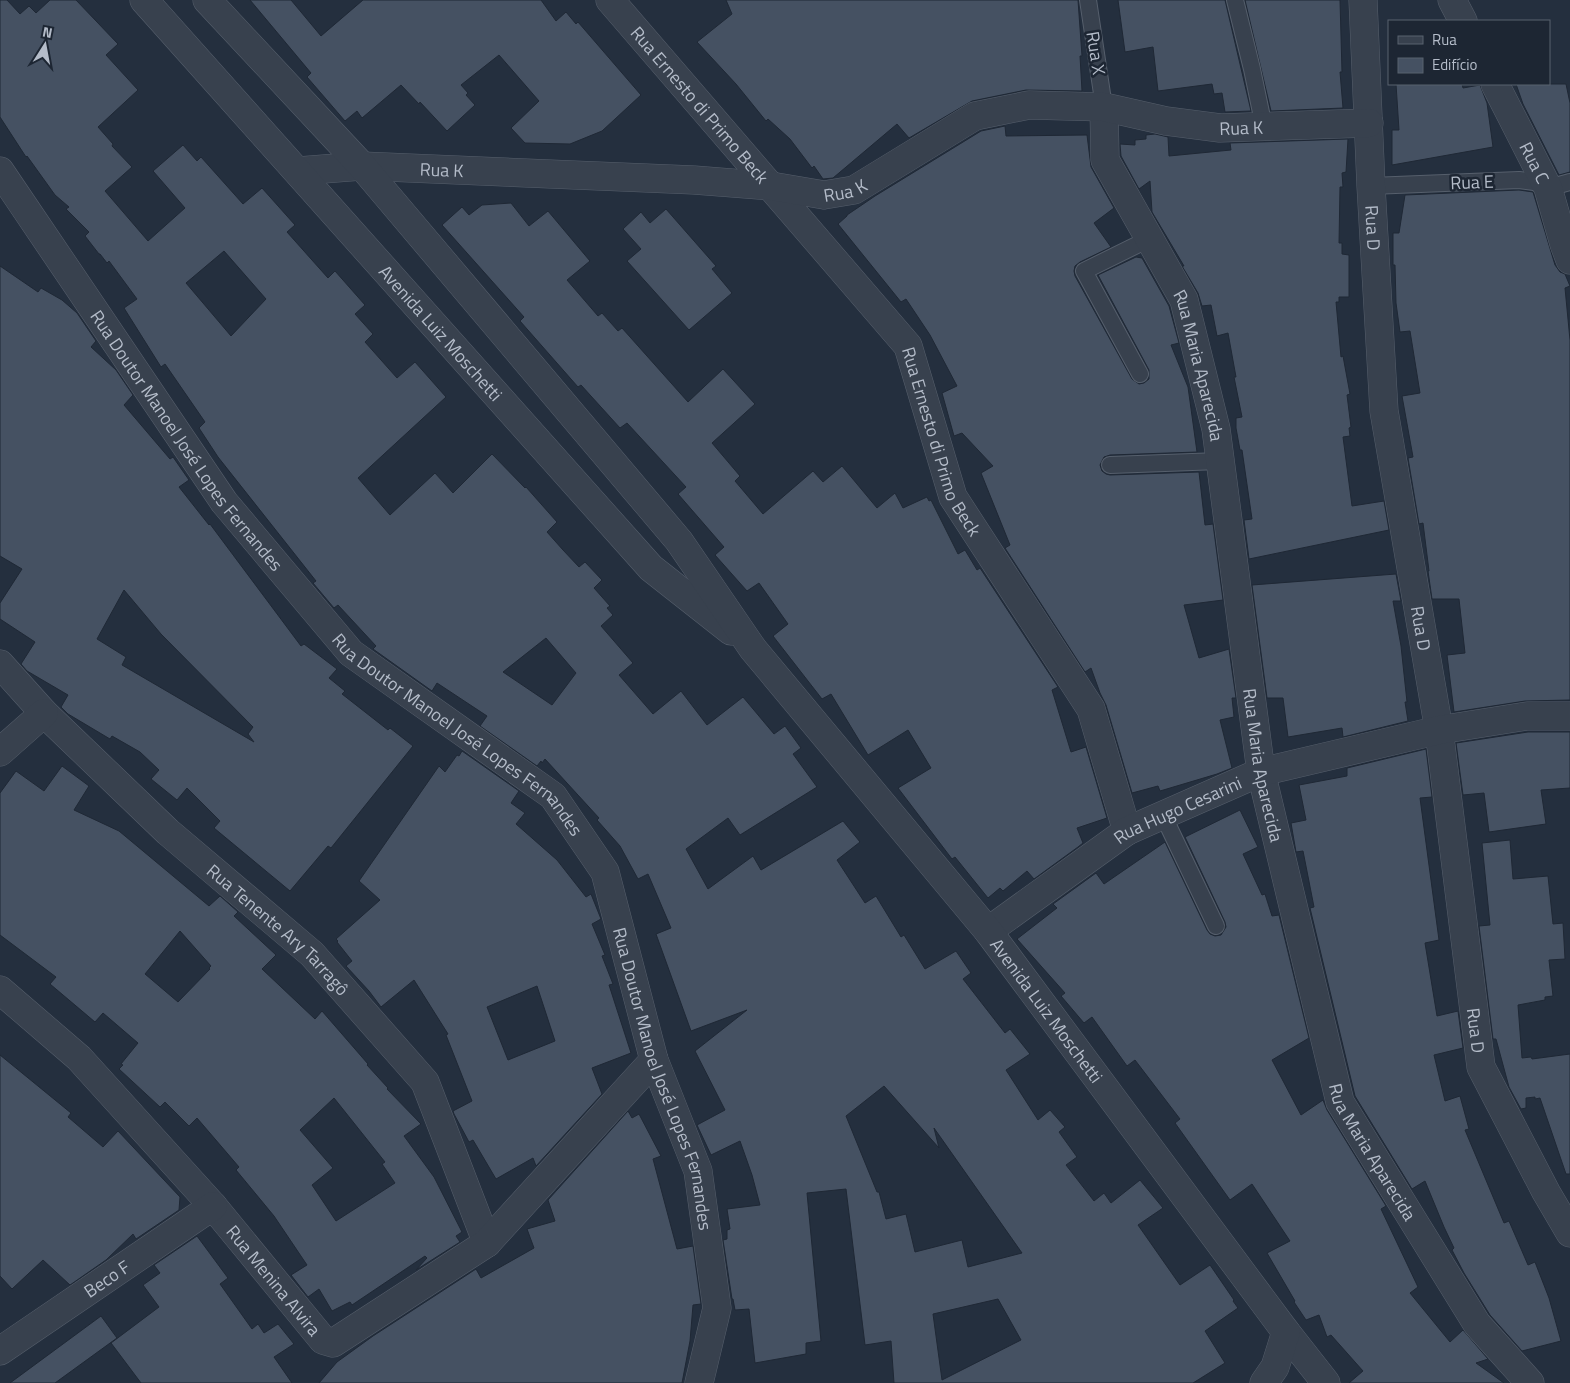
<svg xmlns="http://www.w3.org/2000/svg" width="1570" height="1383" font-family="'Titillium Web',sans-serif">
	<rect width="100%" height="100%" fill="#242f3e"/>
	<g fill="#455162" stroke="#1f2835" fill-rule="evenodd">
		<path d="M0,0h7l13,14 9,-8 7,7 14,-13h26l42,44 -12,11 32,35 -40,37 15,17 -1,2 20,21 -27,24 43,50 37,-33 -32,-37 30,-26 14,16 4,-4 42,47 19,-16 33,37 -8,7 41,46 7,-7 30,34 -10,9 18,20 -8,8 32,36 18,-16 31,35 -88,81 32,37 45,-42 18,20 39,-39 33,34 1,-1 31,35 -10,10 16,18 16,17 6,-5 17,18 -8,8 16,18 -3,2 6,7 -12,11 32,37 -14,12 34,39 28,-23 26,34 36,-28 31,37 11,-8 16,22 -8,6 24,33 -77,48 -12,-17 -42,31 22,40 45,-33 8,14 82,-49 17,21 -23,18 28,43 11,-7 25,41 3,-2 21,34 31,-18 15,22 -8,6 42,54 5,-4 20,25 -24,16 32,50 12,-10 15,17 -6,5 18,25 -11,8 28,36 10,-8 7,10 29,-23 23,28 -25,17 42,60 30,-20 24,35 -1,1 5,7 -33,23 20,32 -32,20h-299l-3,-42 -26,4 -19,-156 -39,4 14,148 -15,2v11l-51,9 -6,-54 -14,1 -2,-11h-1l-9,-59 4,-1v-9l3,-1 -3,-20 33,-4 -8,-30 -12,-34 -29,14 -14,-30 28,-15 -30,-59 52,-41 -56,21 -35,-97 15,-6 -23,-54 -10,5 -18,-33 -23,-26 2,-2 -54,-59 -3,4 -1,-2 -4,5 -57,-40 7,-10 -50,-33 -5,8 -59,-42 3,-3 -38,-41 -4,3 -21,-25 3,-2 -98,-124 -19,-29 6,-6 -40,-58 -4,3 -37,-59 13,-9 -28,-38 -2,2 -7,-9h-1l-14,-18 4,-4 -23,-23 3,-2 -14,-12 -28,-39 -1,1 -26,-40zM224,251l42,48 -35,37 -45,-53zM546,638l30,35 -24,32 -49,-33zM884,1086l55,62 -5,-20 88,125 -54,14 -6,-27 -47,12 -9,-38 -20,5 -7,-27h-2l-31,-76zM998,1299l23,41 -79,40 -9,-66z"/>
		<path d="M250,0h41l30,36 42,-36h178l15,21 10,-9 10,12 2,-2 63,73 -39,36 -32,13 -45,-1 -14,-15 28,-27 -40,-46 -38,30 7,8 -2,2 9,10 -28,26 -27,-29 -1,2 -18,-19 -39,33 -5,-7 -12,10 -38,-44 4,-4z"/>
		<path d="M726,0h352l4,56h-2l2,35 -56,-1 -54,11 -63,37 -12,-14 -64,54 -10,1 -9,-13 -2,2 -22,-29 -22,-20 -2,2 -30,-37 -39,-42 35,-28z"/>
		<path d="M1118,0h107l26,111 -26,1 -3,-19 -8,1 -2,-10 -54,7 -5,-44 -28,5z"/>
		<path d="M1245,0h95l2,72h-2l3,36 -72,3z"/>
		<path d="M1396,84h66l1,4 17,-3 7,18 6,44 -101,18v-35h7z"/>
		<path d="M1516,84h50l4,19v69l-11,3 -36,-71z"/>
		<path d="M1005,126l1,10 81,-1 4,32 23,41 -20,15 17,24 -31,15 -5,4 -1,5 1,5 57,103 7,5 5,-1 5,-4v-9l-51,-95 38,-18 6,1 27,48 10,37 -8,2 17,42 9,65 -87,3 -6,2 -4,8 2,6 4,3 4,1 89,-3 6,53 8,-1 10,76 -39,5 15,53 30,-9 7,49h-4l2,19 -14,3 12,48 -15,6 -57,17 -2,-5 -26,7 -26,-88 -6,-12 -9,-25 -6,4 -80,-124 5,-3 -29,-72 12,-7 -31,-33 -8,3 -12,-43 15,-7 -27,-51 -24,-36 -5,3 -63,-78 9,-8v-1l28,-19 106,-65z"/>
		<path d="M1155,134l13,3 1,19 62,-6 -1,-7 118,-4 -2,33 -4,1 1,14h-3l-1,56h3v11l7,1v42h-10v5h-3l5,55 2,-1 7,38 -3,1 4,32 -2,1 1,8 -7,1 9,69 32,-5 5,29 -140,29 -5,-39 8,-1 -10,-69h-2l-4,-22v-10l6,-1 -8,-40h2l-8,-44 -11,3 -6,-31 -9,1 -4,-13 -16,-27h2l-32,-54 -2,-31 -11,8 -18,-33 -1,-12 15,1v-5l11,-1v-4z"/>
		<path d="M1519,190l14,2 22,73 5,7 5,2 5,12 -5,2 5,52v360l-45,1 -71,11 -7,-57 18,-2 -6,-54h-27l-4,-28h1l-6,-48 -4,1 -11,-66 5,-1 -11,-61 18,-3 -10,-62 -10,1 -4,-29 -1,-38h-2v-32h6l6,-38z"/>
		<path d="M511,203l18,23 19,-15 42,50 -23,19 31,36 4,-3 16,18 4,-3 66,74 35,-33 32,35 -43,39 28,33 -5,5 28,33 50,-43 10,11 19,-16 35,42 18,-15 8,15 24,-11 2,4 2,-1 27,54 7,-4 12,20 3,-2 78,119 -6,3 19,62 15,-5 21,71 -30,10 6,15 -5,4 -44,32 -7,-8 -24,20 -3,-3 -12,10 -33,-41 -3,2 -54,-71 33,-20 -23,-38 -40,25 -37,-61 -9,5 -49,-63 15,-12 -29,-41 -12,8 -32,-36 9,-8 -46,-53 8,-7 -59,-64 -7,5 -39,-43 -3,2 -58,-66 4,-4 -82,-92 20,-18 7,8 13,-10z"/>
		<path d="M666,209l50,57 -4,3 20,24 -43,37 -62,-69 14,-12 -18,-20 18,-17 9,11z"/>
		<path d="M0,266l38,26 3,-4 21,12 15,13 19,28 -5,6 25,23 17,25 -9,10 46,54 3,-2 16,23 -10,7 30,38 1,-1 91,122 3,-2 33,25 -8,9 16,13 -3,3 46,36 2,-2 23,18 -82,102 -3,-2 -38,45 -76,-63 6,-7 -33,-33 -10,12 -26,-21 8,-9 -19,-18 -28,-16 -2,3 -42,-25 -7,-7 7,-12 -41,-24 -6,-7 14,-22 -35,-23v-16l22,-34 -22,-13zM124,590l37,44 92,93 -5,7 6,8 -132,-77 4,-8 -29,-18z"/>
		<path d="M1396,574l5,27h-8l8,45 6,56h-2l3,19 -65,16 -1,-9 -54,9 -5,-39h-16l-15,-113z"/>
		<path d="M1528,732h42v56l-29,2 5,34 -57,8 -5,-39 -21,2 -7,-52z"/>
		<path d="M1426,749l6,48 -12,1 19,142 -14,3 12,73 21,-5 5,37 -29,7 11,46 15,-5 9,33 -4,1 39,93 5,-2 19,44 7,-3 14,36 12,43 -39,10 -32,-36 -26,-42 -12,-23 2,-2 -10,-21 -19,-46 -13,8 -57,-93 -45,-188 4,-1 -11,-56 -7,1 -5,-29 15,-3 -7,-35 48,-9v-8z"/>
		<path d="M462,751l57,40 -8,12 14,10 -9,11 41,36 29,37 5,-3 10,25 -9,5 13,31 -3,1 11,28 -4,1 22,68 -39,15 10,26 -66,72 -3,-8 -37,21 -23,-39 -4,2 -15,-28 -1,-3 19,-10 -26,-66 2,-1 -34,-54 -33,27 -12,-16 -23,-25 6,-5 -15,-19 1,-1 -2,-2 44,-39 -21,-19 80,-115 6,6 12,-17 2,1zM537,986l18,55 -47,19 -21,-53z"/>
		<path d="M62,766l27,20 -15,24 45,21 90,75 11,-10 18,16 -4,4 42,39 -14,14 53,50 7,-8 46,53 -1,1 21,23 -1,1 34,35 -17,12 30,41 28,55 -6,4 4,6 -44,28 11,-12 -2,-2 -73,49 -2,-3 -18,9 -13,-22 -11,8 -17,-22 16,-10 -33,-49 -38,-46 3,-3 -42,-49 -8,8 -24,-24 -5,5 -41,-38 4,-4 -2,-1 17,-21 -35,-30 -8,9 -45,-38 6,-7 -56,-42v-142l16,-22 28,20zM180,931l31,35 -2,2 1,1 -32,33 -33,-28zM334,1098l51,64 -3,2 13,19 -59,38 -24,-36 21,-17 -33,-38z"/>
		<path d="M1240,810l18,37 -15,7 19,41 3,-1 7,22 7,-1 30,123 -37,22 29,55 22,-15 4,10 59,96 -5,3 37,78 -8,6 40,49 13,-12 25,29 -12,4 28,20h-155l14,-12 -32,-36 -4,2 -8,-22 -13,5 -12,-18 1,-1 -28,-48 23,-12 -38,-57 -22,16 -55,-77 5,-4 -45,-59 -8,6 -35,-49 -8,6 -23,-27 4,-3 -48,-54 40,-31 -4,-4 43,-31 8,11 61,-42 42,88 3,4 5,2 6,-1 5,-8 -1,-5 -40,-85z"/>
		<path d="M1510,840l3,39 35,-3 5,48 10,-1 2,36 -16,1 4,36 -8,1v3l-27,5 4,53 9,-1 1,2 38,-5v120h-4l-26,-76 -5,1v-2l-9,1v10l-5,1 -12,-22 -13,-48h-3l-14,-113 11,-1 -8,-82z"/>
		<path d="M0,1055l71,58 -3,4 35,30 15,-16 62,66 -1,13 -43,29 -3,-5 -27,26 -36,25 -27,-25 -31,29 -12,-13z"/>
		<path d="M628,1111l4,7 7,-4 22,42 -8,3 24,90 16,-3 8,58 -8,1 -3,36 -8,42h-363l18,-21 36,-26 103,-67 5,9 53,-30 -7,-19 28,-8 -7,-21z"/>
		<path d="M197,1236l31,42 -8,6 32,45 6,-5 6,9 14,-9 16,20 -20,13 18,26h-151l-30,-40 48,-36 -16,-22 17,-12 -6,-8z"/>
		<path d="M101,1316l16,22 -62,45h-45z"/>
	</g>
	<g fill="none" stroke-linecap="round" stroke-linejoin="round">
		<g stroke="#565f6c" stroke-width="18">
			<g id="service">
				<path d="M1088,0l16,107"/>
				<path d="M1235,0l17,69 12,58"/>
				<path d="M1371,186l148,-6 15,2 14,6 22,-6"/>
				<path d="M1140,374l-56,-103 65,-32"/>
				<path d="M1110,465l110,-4"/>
				<path d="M1163,815l53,111"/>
			</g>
		</g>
		<g stroke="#565f6c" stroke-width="29">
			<g id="minor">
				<path id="s1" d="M610,0l298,346 45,151 138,212 36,122"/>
				<path id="s2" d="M1363,0l8,186 13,225 55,319 42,337 65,125 24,41"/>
				<path d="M1452,0l11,21"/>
				<path id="s3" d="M1495,84l53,104 16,56 6,16"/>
				<path id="s4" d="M1104,107l1,53 79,140 32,129 45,343 79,330 137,222 53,59"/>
				<path id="s5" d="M0,171l224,331 127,151 202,143 52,76 49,188 44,111 19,137 -18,75"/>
				<path id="s6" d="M298,171l64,-5 332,14 77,6 53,9 30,-5 121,-74 54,-11 75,2 62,14 54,7 149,-5"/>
				<path id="s7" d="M0,664l44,49 124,119 144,122 113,128 62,161"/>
				<path d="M0,752l44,-39"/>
				<path id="s8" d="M988,931l139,-100 134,-59 178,-42 88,-14h43"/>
				<path id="s9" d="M0,990l79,68 134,148 110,134 10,3 154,-100 167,-183"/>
				<path d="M1286,1332l40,51"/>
				<path id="s10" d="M0,1351l213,-145"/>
			</g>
		</g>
		<g stroke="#565f6c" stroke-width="29">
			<g id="tertiary">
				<path id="s11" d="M144,0l507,568 80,63"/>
				<path id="s12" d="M207,0l155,166 317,375 74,108 235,282 298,401 -11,35 -11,16"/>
			</g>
		</g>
		<use href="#service" stroke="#38414e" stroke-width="16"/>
		<use href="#minor" stroke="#38414e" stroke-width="28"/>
		<use href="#tertiary" stroke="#38414e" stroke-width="28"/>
	</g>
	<g text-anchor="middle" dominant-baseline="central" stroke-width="5" stroke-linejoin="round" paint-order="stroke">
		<g font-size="18" fill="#b4bcc9" stroke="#1d2633">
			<text transform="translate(1096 53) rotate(81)">Rua X</text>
			<text stroke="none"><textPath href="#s1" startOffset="138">Rua Ernesto di Primo Beck</textPath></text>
			<text stroke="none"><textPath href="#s6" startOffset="969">Rua K</textPath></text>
			<text stroke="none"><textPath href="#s3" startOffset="88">Rua C</textPath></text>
			<text stroke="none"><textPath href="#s6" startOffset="144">Rua K</textPath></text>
			<text transform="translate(1472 182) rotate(-2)">Rua E</text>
			<text stroke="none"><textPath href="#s6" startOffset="549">Rua K</textPath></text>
			<text stroke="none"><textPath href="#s2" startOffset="228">Rua D</textPath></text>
			<text stroke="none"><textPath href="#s11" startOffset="446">Avenida Luiz Moschetti</textPath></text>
			<text stroke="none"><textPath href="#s4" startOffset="281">Rua Maria Aparecida</textPath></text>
			<text stroke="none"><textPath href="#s5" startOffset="328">Rua Doutor Manoel José Lopes Fernandes</textPath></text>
			<text stroke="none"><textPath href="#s1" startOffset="558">Rua Ernesto di Primo Beck</textPath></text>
			<text stroke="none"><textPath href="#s2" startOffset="632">Rua D</textPath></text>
			<text stroke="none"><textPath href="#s5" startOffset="732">Rua Doutor Manoel José Lopes Fernandes</textPath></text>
			<text stroke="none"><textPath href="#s4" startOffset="686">Rua Maria Aparecida</textPath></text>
			<text stroke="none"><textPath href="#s8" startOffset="226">Rua Hugo Cesarini</textPath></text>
			<text stroke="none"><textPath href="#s7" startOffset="385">Rua Tenente Ary Tarragô</textPath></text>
			<text stroke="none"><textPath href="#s12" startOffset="1315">Avenida Luiz Moschetti</textPath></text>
			<text stroke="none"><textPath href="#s2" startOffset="1038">Rua D</textPath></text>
			<text stroke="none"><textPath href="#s5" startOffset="1152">Rua Doutor Manoel José Lopes Fernandes</textPath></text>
			<text stroke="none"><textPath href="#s4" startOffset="1091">Rua Maria Aparecida</textPath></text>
			<text stroke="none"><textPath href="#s10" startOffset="129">Beco F</textPath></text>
			<text stroke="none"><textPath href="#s9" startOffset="400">Rua Menina Alvira</textPath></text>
		</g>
	</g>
	<rect x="1388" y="20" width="162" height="65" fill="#1d2633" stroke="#59626f"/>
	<rect x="1398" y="36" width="25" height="8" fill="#38414e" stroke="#59626f"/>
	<text x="1432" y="45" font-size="15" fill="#b4bcc9">Rua</text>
	<rect x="1398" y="58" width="25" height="15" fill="#455162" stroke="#59626f"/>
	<text x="1432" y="70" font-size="15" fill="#b4bcc9">Edifício</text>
	<g transform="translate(45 45) rotate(11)" stroke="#1d2633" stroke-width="4" paint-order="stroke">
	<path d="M0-4L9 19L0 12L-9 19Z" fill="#b4bcc9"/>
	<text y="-8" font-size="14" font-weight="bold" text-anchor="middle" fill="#b4bcc9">N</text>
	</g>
</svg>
